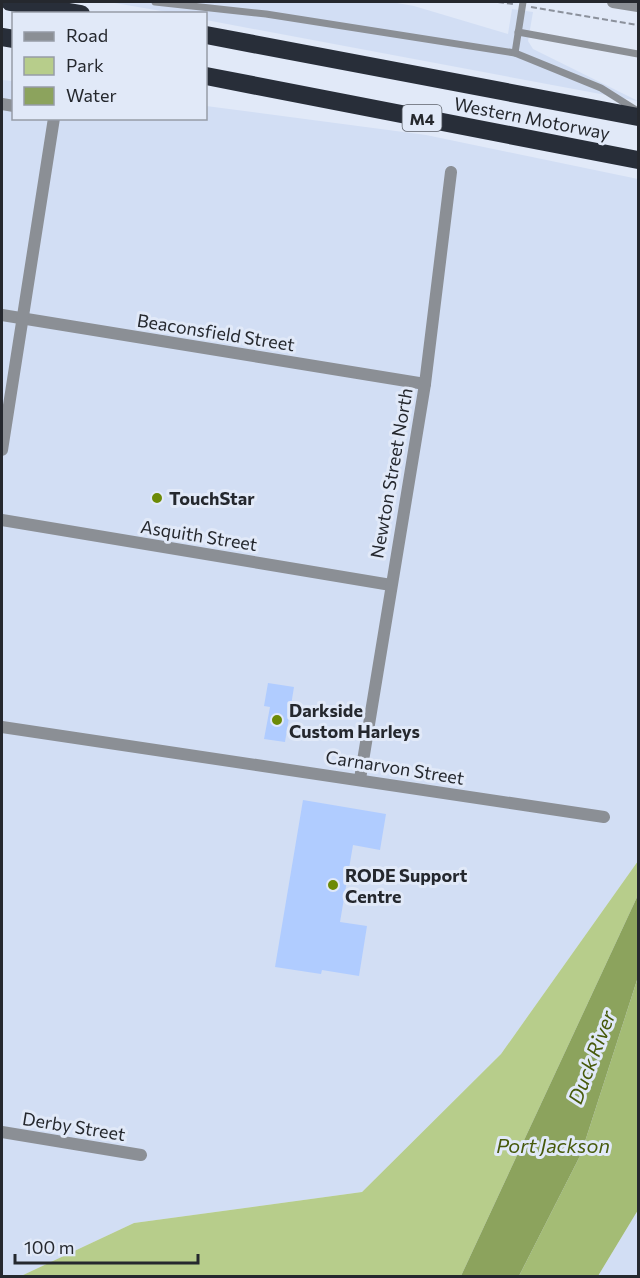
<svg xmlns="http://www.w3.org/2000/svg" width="640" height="1278" font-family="Commissioner,sans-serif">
	<rect width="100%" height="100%" fill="#e1e9f8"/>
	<g fill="#d2def4">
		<path d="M109,2h282l23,4 94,28 4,-25 21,3 -5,29 5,8 105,52 -432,-81v-6l-33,-1z"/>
		<path d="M2,80l11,1 1,37h192v-12l220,29 212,44v682l-137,193 -139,138 -228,31 -113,53h-19z"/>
		<path d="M638,1210v66h-40z"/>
	</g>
	<path fill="#b7cd8b" d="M638,861v34l-177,381h-440l113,-53 228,-31 139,-138z"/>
	<path fill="#a4bc75" d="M638,977v233l-40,66h-79l62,-122z"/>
	<path fill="#8ca35d" d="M638,895v82l-57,177 -62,122h-58z"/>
	<g fill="#b0ccff">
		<path d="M268,683l26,4 -9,55 -21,-3 6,-32 -6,-1z"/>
		<path d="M303,800l83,14 -6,36 -27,-5 -13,77 27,4 -8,50 -37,-6 -1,4 -46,-7z"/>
	</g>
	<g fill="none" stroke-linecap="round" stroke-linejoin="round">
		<g stroke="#8b919c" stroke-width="2" stroke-dasharray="6 3" stroke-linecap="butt">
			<path d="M498,2l15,2"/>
			<path d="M531,7l107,18"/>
		</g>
		<g stroke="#8b8f95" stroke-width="7">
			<path d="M155,2l111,12 249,39 86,35 35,22"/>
			<path d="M518,32l120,22"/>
			<path d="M515,53l8,-51"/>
		</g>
		<g stroke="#8b8f95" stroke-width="12">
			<path d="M613,2l25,4"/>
			<path d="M2,104l12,2"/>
			<path d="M2,315l423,69"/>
			<path d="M2,450l52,-332"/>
			<path d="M2,520l389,65"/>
			<path d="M2,727l602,90"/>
			<path d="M360,779l65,-395 26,-212"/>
			<path d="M2,1132l139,23"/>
		</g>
		<g stroke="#282e39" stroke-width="18">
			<path d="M10,2l71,12"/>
			<path d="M206,35l432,82"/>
			<path d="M2,37l12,2"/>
			<path d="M206,76l432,84"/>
		</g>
	</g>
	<g fill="#6c8a05" stroke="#e1e9f8" stroke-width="2">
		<circle cx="157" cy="498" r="6"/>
		<circle cx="277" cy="720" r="6"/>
		<circle cx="333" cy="885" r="6"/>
	</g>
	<g text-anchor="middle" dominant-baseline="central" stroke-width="6" stroke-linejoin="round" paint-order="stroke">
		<rect fill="#e1e9f8" stroke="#5d626b" stroke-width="1.5" x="402.5" y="105" width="39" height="26" rx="4.5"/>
		<g font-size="16" font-weight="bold" fill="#25282e">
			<text x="422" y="118">M4</text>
		</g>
		<g font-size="18" fill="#25282e" stroke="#e1e9f8">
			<text transform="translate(532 118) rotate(11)">Western Motorway</text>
			<text transform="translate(216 332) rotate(9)">Beaconsfield Street</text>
			<text transform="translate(391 473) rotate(-80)">Newton Street North</text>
			<text transform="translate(199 535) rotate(9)">Asquith Street</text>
			<text transform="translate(395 767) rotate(9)">Carnarvon Street</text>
			<text transform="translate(74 1126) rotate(9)">Derby Street</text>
		</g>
		<g font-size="18" font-weight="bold" fill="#25282e" stroke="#e1e9f8" text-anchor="start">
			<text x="169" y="498">TouchStar</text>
			<text x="289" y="710">Darkside<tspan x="289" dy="21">Custom Harleys</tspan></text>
			<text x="345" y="875">RODE Support<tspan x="345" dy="21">Centre</tspan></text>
		</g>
		<g font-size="20" font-style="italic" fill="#475a0b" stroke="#e1e9f8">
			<text transform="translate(591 1057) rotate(-69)">Duck River</text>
			<text x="553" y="1145">Port Jackson</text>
		</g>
	</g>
	<rect width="640" height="1278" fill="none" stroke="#25282e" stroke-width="6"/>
	<rect x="12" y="12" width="195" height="108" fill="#e1e9f8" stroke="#969ca7" stroke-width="1.5"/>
	<rect x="24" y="32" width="30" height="9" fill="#8b8f95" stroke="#969ca7" stroke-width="1.5"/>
	<text x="66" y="42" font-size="18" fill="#25282e">Road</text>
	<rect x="24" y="57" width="30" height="18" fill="#b7cd8b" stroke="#969ca7" stroke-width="1.5"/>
	<text x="66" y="72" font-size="18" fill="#25282e">Park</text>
	<rect x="24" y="87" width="30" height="18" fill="#8ca35d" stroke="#969ca7" stroke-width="1.5"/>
	<text x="66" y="102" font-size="18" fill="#25282e">Water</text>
	<path d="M15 1254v9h183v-9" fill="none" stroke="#25282e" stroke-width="3"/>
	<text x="24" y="1254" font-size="18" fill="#25282e" stroke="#e1e9f8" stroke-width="4.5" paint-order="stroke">100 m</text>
</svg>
